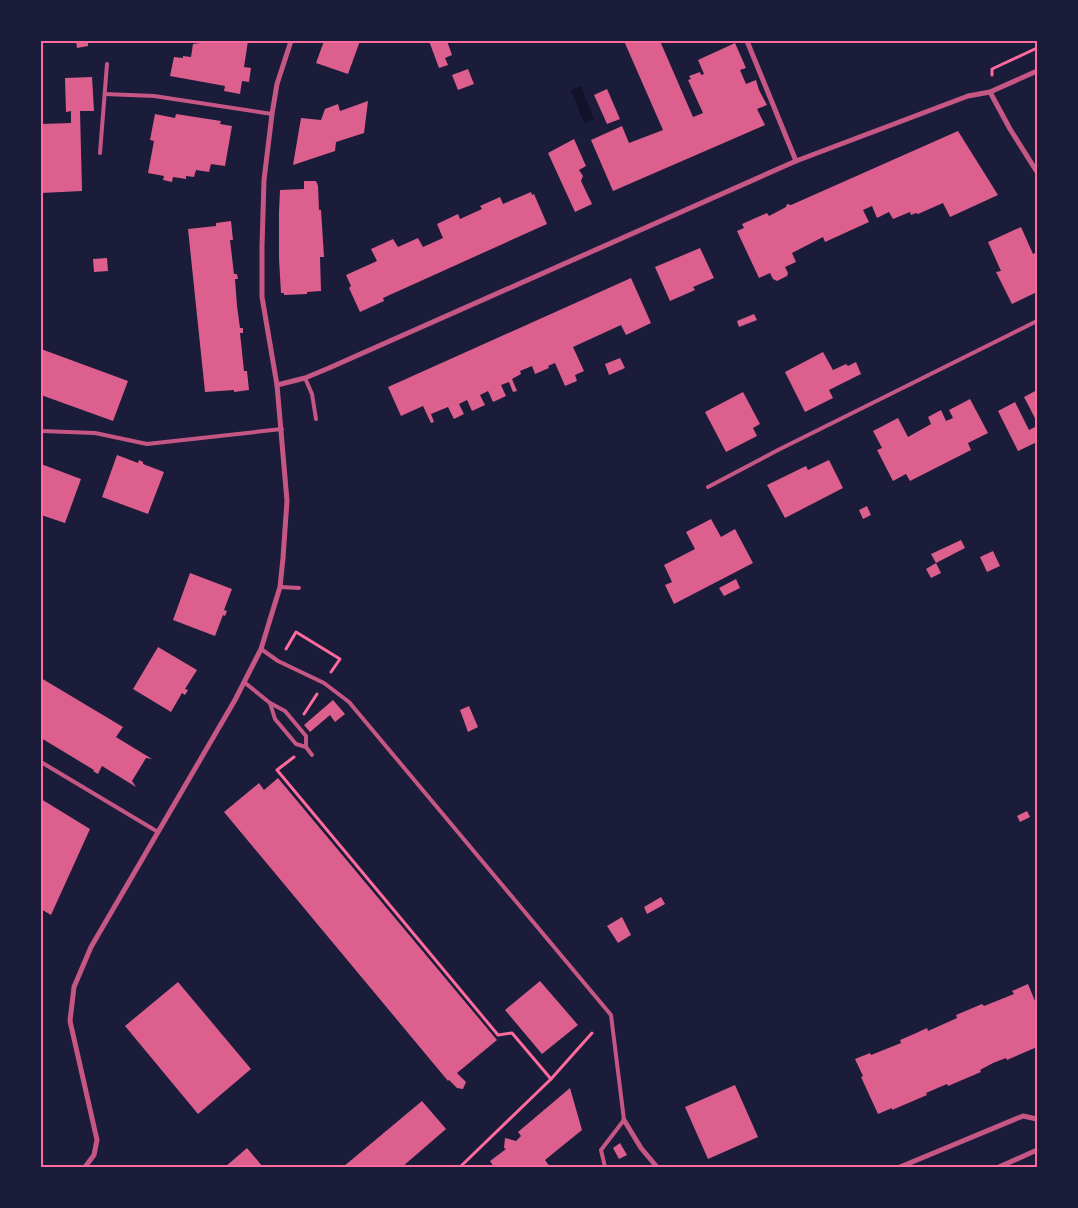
<svg xmlns="http://www.w3.org/2000/svg" width="1078" height="1208" font-family="'Space Grotesk',sans-serif">
	<rect width="100%" height="100%" fill="#1b1b3a"/>
	<path fill="#12122b" d="M581,86l13,33 -10,4 -13,-33z"/>
	<g fill="#dd5f8e">
		<path d="M76,41h12v5l-11,2z"/>
		<path d="M215,41h33l-4,26 7,1 -2,14 -7,-1 -2,13 -16,-3 1,-5 -55,-10 4,-19 9,1v-2l8,1 2,-13z"/>
		<path d="M324,41h36l-12,33 -32,-11z"/>
		<path d="M429,41h18l5,14 -7,3 3,7 -9,3z"/>
		<path d="M624,41h36l33,76 10,-4 -15,-33 3,-1 -2,-3 11,-4 1,3 3,-1 -6,-14 37,-17 11,25 -6,2 6,14 10,-4 3,10 8,15 -10,4 8,16 -152,66 -22,-51 31,-14 7,17 34,-13z"/>
		<path d="M468,69l6,15 -16,6 -6,-15z"/>
		<path d="M92,77l2,34h-14l2,80 -41,2v-69l30,-1v-12l-5,1 -1,-34z"/>
		<path d="M607,89l13,30 -13,5 -13,-29z"/>
		<path d="M368,101l-4,32 -28,9 -1,9 -42,14 8,-47 20,2 4,-11 13,-5 2,7z"/>
		<path d="M155,114l20,4 1,-4 45,7 -1,3 12,2 -7,40 -14,-2 -2,8 -13,-2 -2,7 -8,-1v3l-13,-2 -1,5 -9,-2 1,-4 -16,-3 6,-32 -4,-1z"/>
		<path d="M958,131l40,64 -48,22 -7,-14 -25,11 -2,-1 -5,2 -1,-3 -17,7 -4,-7 -12,6 -5,-12 -9,4 6,12 -44,20 -2,-5 -31,16 4,9 -11,5 3,6 -1,3 -10,5 -4,-2 -3,-6 -11,5 -22,-47 7,-3 -2,-4 25,-11 2,3 17,-9 1,-3 4,1z"/>
		<path d="M574,139l12,27 -7,4 4,6 -2,5 11,23 -17,8 -27,-59z"/>
		<path d="M304,181h12l2,5 1,24h2l3,47h-4l1,34 -14,1v2l-23,1v-2h-3l-2,-34v-47l1,-22 24,-1z"/>
		<path d="M531,192l1,3 2,-1 13,30 -164,74 1,3 -24,11 -11,-24 2,-2 -5,-11 31,-14 -6,-12 22,-10 5,8 20,-9 5,9 20,-9 -6,-14 21,-10 2,5 22,-10 -2,-3 20,-9 3,7z"/>
		<path d="M231,221l2,19h-3l4,34h3l1,5h-3l2,27 3,22h3v5h-3l4,38h3l2,19 -15,2v-2l-29,2 -17,-163 28,-3v-3z"/>
		<path d="M1021,227l12,27 2,-1 2,5v34l-25,12 -16,-32 5,-1 -13,-29z"/>
		<path d="M700,248l14,30 -21,9 2,3 -25,11 -15,-34z"/>
		<path d="M107,258l1,13 -14,1 -1,-13z"/>
		<path d="M631,278l20,45 -25,12 -5,-10 -48,22 11,24 -9,4 2,6 -12,5 -10,-23 -7,3 1,2 -14,6 -3,-8 -12,5 1,3 -9,5 5,12 -4,1 -4,-10 -8,3 5,11 -13,6 -5,-11 -8,4 5,10 -13,6 -5,-11 -8,4 5,10 -10,5 -6,-12 -17,7 3,8 -3,1 -8,-17 -22,10 -13,-29z"/>
		<path d="M754,314l3,6 -18,7 -2,-6z"/>
		<path d="M41,349l87,32 -15,40 -72,-26z"/>
		<path d="M823,352l10,18 13,-6 2,2 8,-4 5,12 -32,16 4,8 -28,14 -20,-40z"/>
		<path d="M620,358l5,10 -16,7 -4,-11z"/>
		<path d="M1037,390v32l-13,-25z"/>
		<path d="M743,392l17,32 -7,4 4,8 -31,16 -21,-40z"/>
		<path d="M970,399l18,34 -20,10 3,7 -61,31 -4,-7 -13,7 -16,-31 5,-2 -9,-17 25,-13 10,19 23,-13 -3,-7 13,-7 5,11 7,-3 -4,-8z"/>
		<path d="M1015,402l14,28 8,-4v16l-19,9 -20,-40z"/>
		<path d="M117,455l21,8 1,-3 4,2v2l21,8 -16,42 -46,-17z"/>
		<path d="M829,460l14,28 -58,30 -18,-33 39,-19 2,4z"/>
		<path d="M41,464l40,15 -16,44 -24,-8z"/>
		<path d="M867,506l4,9 -8,4 -4,-9z"/>
		<path d="M711,519l10,18 14,-8 18,34 -79,41 -9,-19 7,-3 -8,-17 31,-16 -9,-17z"/>
		<path d="M961,540l4,8 -29,15 -5,-9z"/>
		<path d="M993,551l7,15 -13,6 -7,-15z"/>
		<path d="M936,563l5,10 -10,5 -5,-9z"/>
		<path d="M190,573l42,16 -8,21 3,1 -2,5 -2,-1 -8,21 -42,-16z"/>
		<path d="M736,579l4,9 -16,8 -5,-8z"/>
		<path d="M158,647l39,23 -12,19 3,1 -3,5 -3,-2 -11,19 -38,-23z"/>
		<path d="M41,678l82,49 -7,10 36,22 -6,-1 -14,23 4,6 -34,-21 -4,8 -5,-3 1,-1 -53,-32z"/>
		<path d="M333,700l12,14 -10,8 -5,-7 -20,17 -6,-7z"/>
		<path d="M469,706l9,21 -10,5 -8,-22z"/>
		<path d="M278,778l219,262 -40,33 9,9 -3,7 -6,-1 -8,-8 -1,1 -224,-269 35,-29 5,7z"/>
		<path d="M41,799l49,30 -39,86 -10,-6z"/>
		<path d="M1027,811l3,6 -10,5 -3,-6z"/>
		<path d="M661,897l4,7 -18,10 -3,-7z"/>
		<path d="M622,917l9,18 -13,8 -11,-17z"/>
		<path d="M540,981l38,44 -36,29 -37,-44z"/>
		<path d="M178,982l73,87 -53,45 -73,-88z"/>
		<path d="M1028,984l7,17 2,-1v47l-30,13 -1,-2 -13,5 -13,7 1,2 -33,14 -1,-2 -21,9 1,2 -35,15v-2l-14,6 -17,-37 2,-1 -8,-17 15,-6 1,2 30,-12 -1,-3 14,-6 13,-6 1,3 29,-13 -1,-3 26,-11 2,2 30,-12 -2,-3z"/>
		<path d="M735,1085l23,52 -50,22 -23,-52z"/>
		<path d="M570,1088l12,42 -37,30 5,7h-56l-4,-6 16,-12 -2,-1 1,-10 11,3 5,-5 -3,-4z"/>
		<path d="M422,1101l24,28 -44,38h-59z"/>
		<path d="M620,1143l7,12 -8,4 -6,-11z"/>
		<path d="M247,1148l16,19h-38z"/>
	</g>
	<g fill="none" stroke-linecap="round" stroke-linejoin="round">
		<g stroke="#ff6b9d" stroke-width="3">
			<path d="M992,75v-6l45,-21"/>
			<path d="M286,649l10,-17 44,27 -9,13"/>
			<path d="M304,714l13,-20"/>
			<path d="M294,757l-17,13 221,265 14,-2 39,46"/>
			<path d="M460,1167l91,-88 41,-46"/>
		</g>
		<g stroke="#c65784" stroke-width="4">
			<path d="M105,94l49,2 118,18"/>
			<path d="M100,153l7,-89"/>
			<path d="M305,378l7,16 4,25"/>
			<path d="M41,431l54,2 52,11 135,-15"/>
			<path d="M708,487l70,-37 259,-129"/>
			<path d="M280,587l19,1"/>
			<path d="M261,649l17,12 46,22 25,19 262,313 13,105 -23,30 4,17"/>
			<path d="M244,682l26,21 15,8 21,25v11"/>
			<path d="M270,703l5,16 21,25 10,3 6,8"/>
			<path d="M41,762l117,70"/>
		</g>
		<g stroke="#c65784" stroke-width="5">
			<path d="M747,41l49,120"/>
			<path d="M990,92l20,37 27,43"/>
			<path d="M277,385l28,-7 24,-10 467,-207 172,-65 22,-4 47,-21"/>
			<path d="M624,1120l17,28 16,19"/>
			<path d="M85,1167l9,-12 3,-15 -27,-119 4,-34 17,-40 144,-247 26,-51 19,-62 3,-29 4,-57 -10,-116 -15,-88v-51l2,-66 8,-66 5,-30 14,-43"/>
			<path d="M900,1167l123,-51 14,3"/>
			<path d="M999,1167l38,-17"/>
		</g>
	</g>
	<rect width="1078" height="1208" fill="none" stroke="#1b1b3a" stroke-width="85"/>
	<rect x="42" y="42" width="994" height="1124" fill="none" stroke="#ff6b9d" stroke-width="2"/>
</svg>
